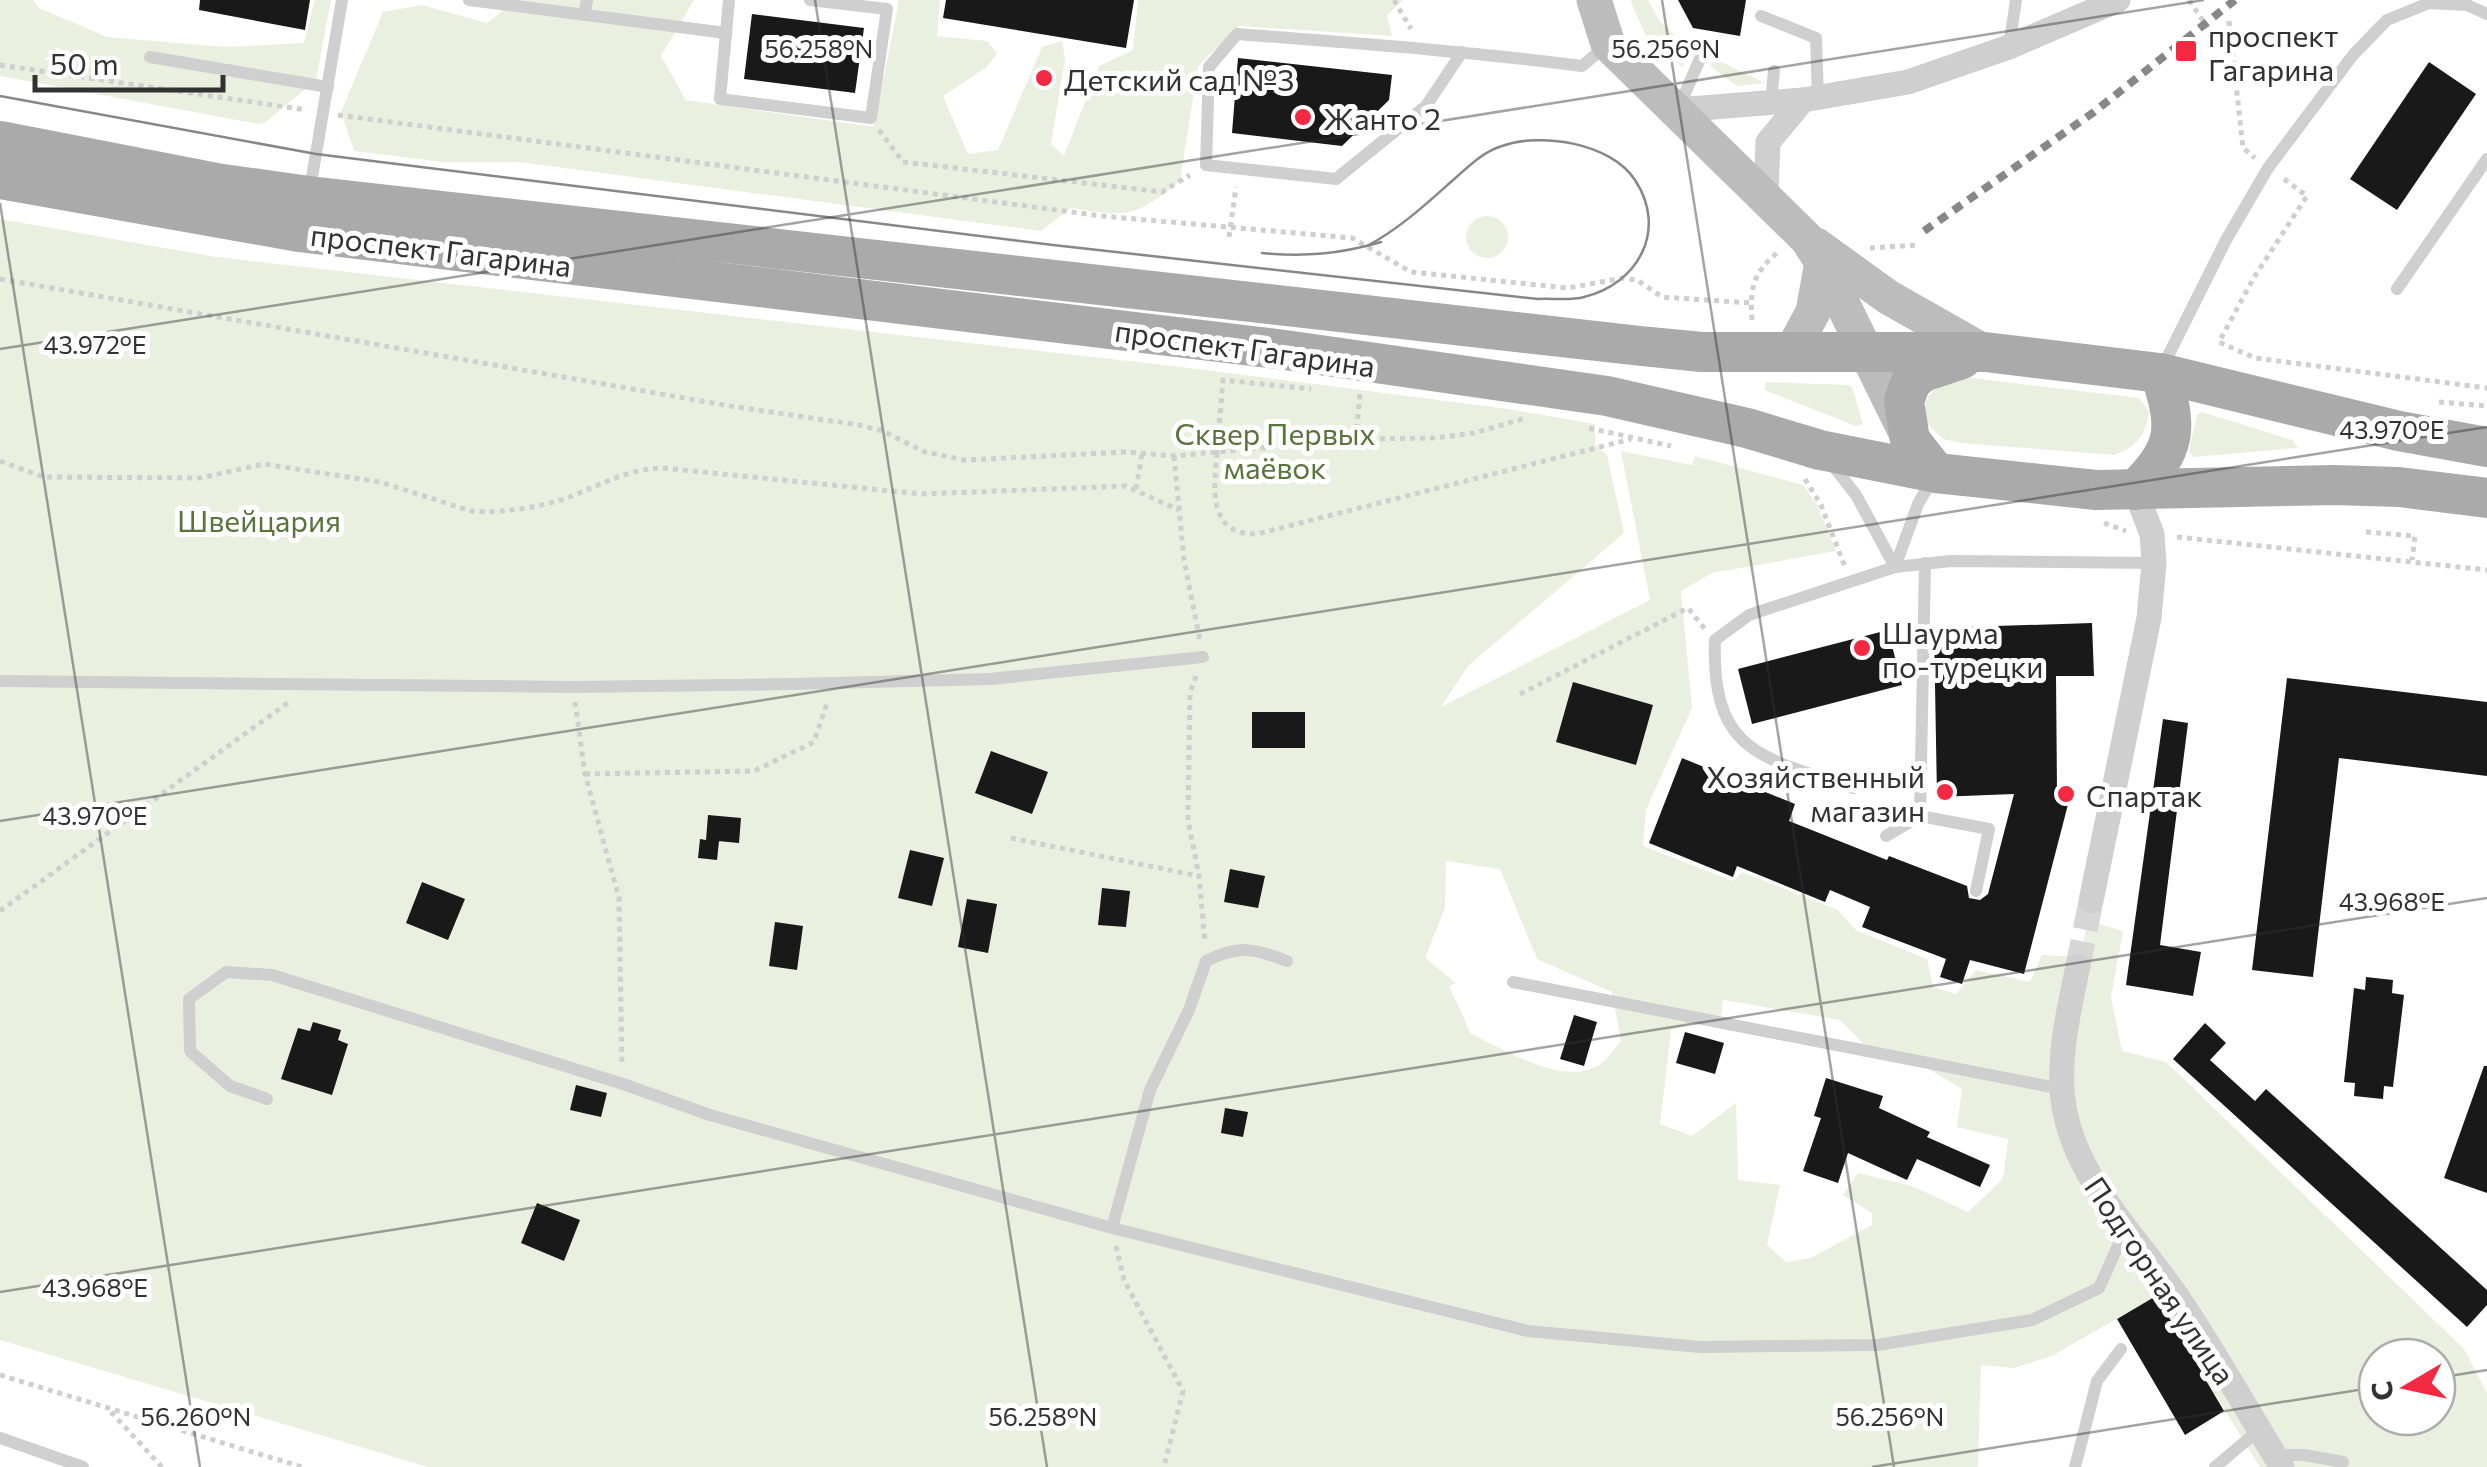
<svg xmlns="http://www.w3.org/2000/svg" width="2487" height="1467" font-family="Commissioner,sans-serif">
	<rect width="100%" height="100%" fill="#fff"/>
	<g fill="#e9f0e0" fill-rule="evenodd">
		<path d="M0,0h33l6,8 68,29 120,10 77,-4 11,-43h16l-15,80 -50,42 -7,2 -259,-48z"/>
		<path d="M517,0h177l-33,56 25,44 188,27 25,-127h41l-3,36 50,5 10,12 -10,14 -44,29 25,58 30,-4 44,-103 20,-6 3,18 -14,85 13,12 35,-90 34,-16 5,-50h265l-16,15 5,21 -153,-10 -41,40 -18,115c-46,37 -52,36 -109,27l-30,23 -522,-69h-77l-88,-11 -13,-39 42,-100 39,-7 65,18z"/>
		<path d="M1630,0h18l12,22 26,23 -3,23 -38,-34z"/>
		<path d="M1715,59l50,24 -28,3 -27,-20z"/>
		<circle cx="1487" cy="237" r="21"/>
		<path d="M0,219l216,38 974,111 318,41 87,15v20l12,11 17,78 -156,133 -27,41 209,-107 -29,-149 71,14 3,-9 108,29 14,20 19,46 -124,22 -31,18 11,117 -46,102 -3,36 90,35 9,-9 96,38 18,20 71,29 6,28 23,7 20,-24 54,12 12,-27 38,2 8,-36 35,10 -12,66 11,54 44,11 298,287 23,44v74h-227l-59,-95 5,-3 -11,-19 -5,2 -34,-56 -104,60 -38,12 -33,-3 -3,102h-1550l-428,-127zM1573,682l80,23 -17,59 -79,-22zM1446,861l54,8 37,90 75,33 9,49c-7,7 -13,19 -22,24 -36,22 -93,-15 -128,-31l-22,-48 7,-3 -31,-25 20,-50zM1723,1000l117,20 32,33 40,6 50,30 -5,38 51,12 -5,40 -35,33 -56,-26 -54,-13 -15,22 29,18v12l-61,33 -25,4 -19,-17 13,-60 -42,-5 -2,-77 -44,33 -32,-12 11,-94 50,-15zM2377,1357h60v60h-60z"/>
		<path d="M1964,377l175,21 10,13c-2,23 -13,37 -35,44l-153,-12 -18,-4 -19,-18c1,-35 11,-32 40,-44z"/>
		<path d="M1766,382l82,3 4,2 11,37 -7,2 -92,-36z"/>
		<path d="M2202,412l90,28 6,8 -104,9 -5,-6 8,-36z"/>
	</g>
	<g fill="#191919">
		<path d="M200,0h110l-5,30 -106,-20z"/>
		<path d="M946,0h188l-8,48 -183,-30z"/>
		<path d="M1678,0h68l-6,36 -47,-8z"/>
		<path d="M752,14l112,14 -9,65 -111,-14z"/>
		<path d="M1238,58l154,17 -3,25 -47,46 -110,-13z"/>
		<path d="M2429,62l47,32 -79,116 -47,-31z"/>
		<path d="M2092,623l2,53h-38l1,114 15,-1 -48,185 -54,-14 -8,24 -22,-7 6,-18 -84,-32 8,-20 -40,-17 -5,12 -88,-36 -4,11 -84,-34 33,-85 113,46 -6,17 98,39 2,-4 78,30 2,12 11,2 8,-6 26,-100 -77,3 -3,-169z"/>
		<path d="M1888,630l14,55 -150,39 -14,-55z"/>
		<path d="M2287,678l200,24v74l-148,-18 -26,219 -61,-7z"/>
		<path d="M1573,682l80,23 -17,60 -80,-23z"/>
		<rect x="1252" y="712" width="53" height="36"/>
		<path d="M2163,719l25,4 -28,222 41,7 -8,44 -67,-11z"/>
		<path d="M991,751l57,21 -16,42 -57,-21z"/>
		<path d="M708,815l33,3 -2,25 -32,-3 12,1 -2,19 -19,-2 2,-19 6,1z"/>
		<path d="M910,850l34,8 -12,48 -34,-8z"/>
		<path d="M1230,869l35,7 -7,32 -34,-6z"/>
		<path d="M422,882l43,17 -17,41 -42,-17z"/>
		<path d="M1102,888l28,3 -4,36 -28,-2z"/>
		<path d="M967,899l30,5 -9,49 -30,-6z"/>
		<path d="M775,922l28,4 -6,44 -28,-4z"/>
		<path d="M2366,977l27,3 -1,13 12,2 -11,92 -9,-1 -1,13 -29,-3 1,-13 -11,-1 10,-94 11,2z"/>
		<path d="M1574,1015l23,7 -13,44 -24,-7z"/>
		<path d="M313,1022l28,8 -3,10 10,4 -16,51 -51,-16 17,-51 12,3z"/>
		<path d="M2205,1023l21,20 -16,17 45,41 11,-12 221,201v15l-20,22 -294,-268z"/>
		<path d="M1685,1032l39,11 -9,31 -39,-11z"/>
		<path d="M2484,1066h3v127l-43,-15z"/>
		<path d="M1826,1078l57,18 -4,12 51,24 -3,5 63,28 -10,22 -63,-28 -10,21 -59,-27 -10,30 -35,-12 18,-53 -7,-2z"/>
		<path d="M576,1085l31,8 -6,24 -31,-7z"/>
		<path d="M1225,1108l23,4 -5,25 -22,-4z"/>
		<path d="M537,1203l43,17 -16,41 -43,-18z"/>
		<path d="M2156,1296l34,56 3,-2 12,20 -4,2 23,39 -39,24 -68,-116z"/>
	</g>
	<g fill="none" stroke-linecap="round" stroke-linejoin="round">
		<path stroke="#d6d6d6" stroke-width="25" stroke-dasharray="25 12" stroke-linecap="butt" d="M2078,966l13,-65"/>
		<g stroke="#cfcfcf" stroke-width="5" stroke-dasharray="5 5" stroke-linecap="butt">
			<path d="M1394,0l17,29"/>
			<path d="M2189,0l23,34"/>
			<path d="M2229,21l14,127 12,10"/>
			<path d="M0,65l307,45"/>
			<path d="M338,115l764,101 250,22 59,34 157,16 55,-10 14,2 25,17 89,6"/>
			<path d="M879,130l24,32 259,30 28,-17"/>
			<path d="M2284,179l23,17 -54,83 -34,63 36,16 232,30"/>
			<path d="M1229,237l7,-50"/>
			<path d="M1870,248l49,-3"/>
			<path d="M0,279l730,127 129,19 24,6 42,21 39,8 162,-8 48,4 182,-17 78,-1 40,-5 52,-15"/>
			<path d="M1752,320c-2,-35 1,-46 27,-69"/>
			<path d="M2439,402l48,4"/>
			<path d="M1589,428l82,18"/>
			<path d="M1356,439l4,-45"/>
			<path d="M1217,453l6,-73 88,9"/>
			<path d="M1217,453c-3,35 -10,82 40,81l374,-95"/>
			<path d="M1174,456l10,104 16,81"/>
			<path d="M0,461l43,16 157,1 64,-14 116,18 91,29c30,3 72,-4 101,-15 30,-12 56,-27 90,-28l259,26 205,-8 53,24"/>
			<path d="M1805,479l16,26 24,62"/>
			<path d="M1136,489l6,-35"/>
			<path d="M2104,523l22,8"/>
			<path d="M2366,532l49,4 -3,24"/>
			<path d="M2177,537l310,33"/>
			<path d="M1196,676l-6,17 -2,127 11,56 6,66"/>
			<path d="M1520,694l168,-86 17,21"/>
			<path d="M575,702l10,72 34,124 3,168"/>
			<path d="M585,774l169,-3 60,-29 14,-42"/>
			<path d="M1011,838l188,38"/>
			<path d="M0,911l289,-209"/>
			<path d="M1116,1246l8,34 59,111 -19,76"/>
			<path d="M0,1375l302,92"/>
			<path d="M111,1412l51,55"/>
		</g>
		<g stroke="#cfcfcf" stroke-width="12">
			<path d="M469,0l257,33"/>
			<path d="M729,0l-9,99 151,19 16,-109 -77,-9"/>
			<path d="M584,15l3,-15"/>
			<path d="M1761,16l55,22 2,59"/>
			<path d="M2009,47l7,-47"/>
			<path d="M1462,52l-36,54 -90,73 -130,-14 3,-98 28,-33c115,9 230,17 345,32l25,-21"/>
			<path d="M150,57l178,30"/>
			<path d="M1771,102l3,-31"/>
			<path d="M1679,107l27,-62"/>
			<path d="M310,189l32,-189"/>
			<path d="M2397,289l90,-130"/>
			<path d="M2163,366l63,-126 42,-72 85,-113 34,-35 42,-17 38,2 20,9"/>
			<path d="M1831,463l25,32 39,72"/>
			<path d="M1895,567l23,-63 15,-26"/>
			<path d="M0,681l573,6 219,-3 198,-5 213,-22"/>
			<path d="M1853,788c-92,-31 -142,-35 -138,-148l34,-25 146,-48 56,-6 203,2"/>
			<path d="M1920,816l69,13 -13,62"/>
			<path d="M1886,836l34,-20 5,-253"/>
			<path d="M1513,982l549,107"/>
			<path d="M267,1099l-37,-13 -40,-35 -1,-52 37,-27 46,3 351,109 87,31 402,113 416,103 172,16 177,-2 155,-25 67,-32 27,-60"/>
			<path d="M1112,1228l38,-138 39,-80 17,-49c33,-16 47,-13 81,0"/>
			<path d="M0,1438l83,29"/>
			<path d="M2277,1455h27l39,7"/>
			<path d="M2075,1467l22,-86 24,-32"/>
			<path d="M2215,1467l44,-37"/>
		</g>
		<g stroke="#cfcfcf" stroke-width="25">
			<path d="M1677,110l126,-10 105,-18 101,-35 109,-47"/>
			<path d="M1766,196l2,-54 35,-42"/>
			<path d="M2091,901l58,-283 5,-55 -2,-29 -17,-44"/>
			<path d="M2078,966c-8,39 -18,80 -16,121 3,83 72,146 116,211 37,54 69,113 104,169"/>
		</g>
		<g stroke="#bcbcbc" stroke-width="35">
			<path d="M1594,0l14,44 199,195 15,23 85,173"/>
			<path d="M1816,245l72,52 97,55"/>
			<path d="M1792,351l21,-39 9,-50"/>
		</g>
		<g stroke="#aaa" stroke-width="40">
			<path d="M0,141l216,42 93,13 1332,150 61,6h283l175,21 239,58 88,16"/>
			<path d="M0,179l299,53 986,118 322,46 140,32 73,22 116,23 160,17 238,-5 65,2 88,11"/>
			<path d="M1936,473l-26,-33 -6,-39 7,-19 12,-10 39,-13"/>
			<path d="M2135,490c43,-41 43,-63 25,-117"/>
		</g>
		<g stroke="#878787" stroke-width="2.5">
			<path d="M0,96l316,58 737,91 485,54c14,-1 32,2 46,-2 54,-13 84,-67 51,-117 -24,-37 -94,-48 -133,-34 -20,6 -35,22 -50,35 -27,24 -53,48 -85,65"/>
			<path d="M1262,253c43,4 78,1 119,-11"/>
		</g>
		<path stroke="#878787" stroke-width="8" stroke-dasharray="10 8" stroke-linecap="butt" d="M1924,231l170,-119 141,-112"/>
	</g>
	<path fill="none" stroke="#323232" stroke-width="2.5" stroke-opacity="0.45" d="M815,0l232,1467M1662,0l232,1467M0,203l200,1264M0,349l2204,-349M0,821l2487,-394M0,1292l2487,-394M2437,1378l50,-8M1872,1467l505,-80"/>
	<g fill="#f52942" stroke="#fff" stroke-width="4">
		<rect x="2174" y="39" width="24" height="24" rx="5"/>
		<circle cx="1044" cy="78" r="10"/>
		<circle cx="1303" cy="117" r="10"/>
		<circle cx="1862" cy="648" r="10"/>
		<circle cx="1945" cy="792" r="10"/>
		<circle cx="2066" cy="794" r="10"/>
	</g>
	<g text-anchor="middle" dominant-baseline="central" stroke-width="10" stroke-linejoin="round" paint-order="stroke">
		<g font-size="30" fill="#323232" stroke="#fff" text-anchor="start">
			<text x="2208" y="34">проспект<tspan x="2208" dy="34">Гагарина</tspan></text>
			<text x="1064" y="78">Детский сад №3</text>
			<text x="1323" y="117">Жанто 2</text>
			<text x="1882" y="631">Шаурма<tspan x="1882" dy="34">по-турецки</tspan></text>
			<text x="1925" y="775" text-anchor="end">Хозяйственный<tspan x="1925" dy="34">магазин</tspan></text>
			<text x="2086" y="794">Спартак</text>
		</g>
		<g font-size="30" fill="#323232" stroke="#fff">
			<text transform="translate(441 249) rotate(7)">проспект Гагарина</text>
			<text transform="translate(1245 347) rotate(8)">проспект Гагарина</text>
			<text transform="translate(2161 1280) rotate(56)">Подгорная улица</text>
		</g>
		<g font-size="30" fill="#58743a" stroke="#fff">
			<text x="1275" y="432">Сквер Первых<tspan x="1275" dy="34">маёвок</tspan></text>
			<text x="259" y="519">Швейцария</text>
		</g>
	</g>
	<g font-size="25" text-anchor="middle" fill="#323232" stroke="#fff" stroke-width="10" stroke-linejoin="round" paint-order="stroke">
		<text x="819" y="58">56.258°N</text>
		<text x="1666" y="58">56.256°N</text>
		<text x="95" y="354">43.972°E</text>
		<text x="2392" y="439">43.970°E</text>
		<text x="95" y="825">43.970°E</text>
		<text x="2392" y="911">43.968°E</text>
		<text x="95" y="1297">43.968°E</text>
		<text x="196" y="1426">56.260°N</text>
		<text x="1043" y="1426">56.258°N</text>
		<text x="1890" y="1426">56.256°N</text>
	</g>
	<g transform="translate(2407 1387) rotate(261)"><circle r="48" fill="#ffffff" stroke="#adadad" stroke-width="2.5"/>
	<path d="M0-8L18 38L0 25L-18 38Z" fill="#f52942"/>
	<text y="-15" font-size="28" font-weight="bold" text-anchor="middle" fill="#323232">С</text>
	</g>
	<path d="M35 75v15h188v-15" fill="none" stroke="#323232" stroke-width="5"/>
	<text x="50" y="75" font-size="30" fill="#323232" stroke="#ffffff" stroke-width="8" paint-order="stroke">50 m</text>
</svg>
